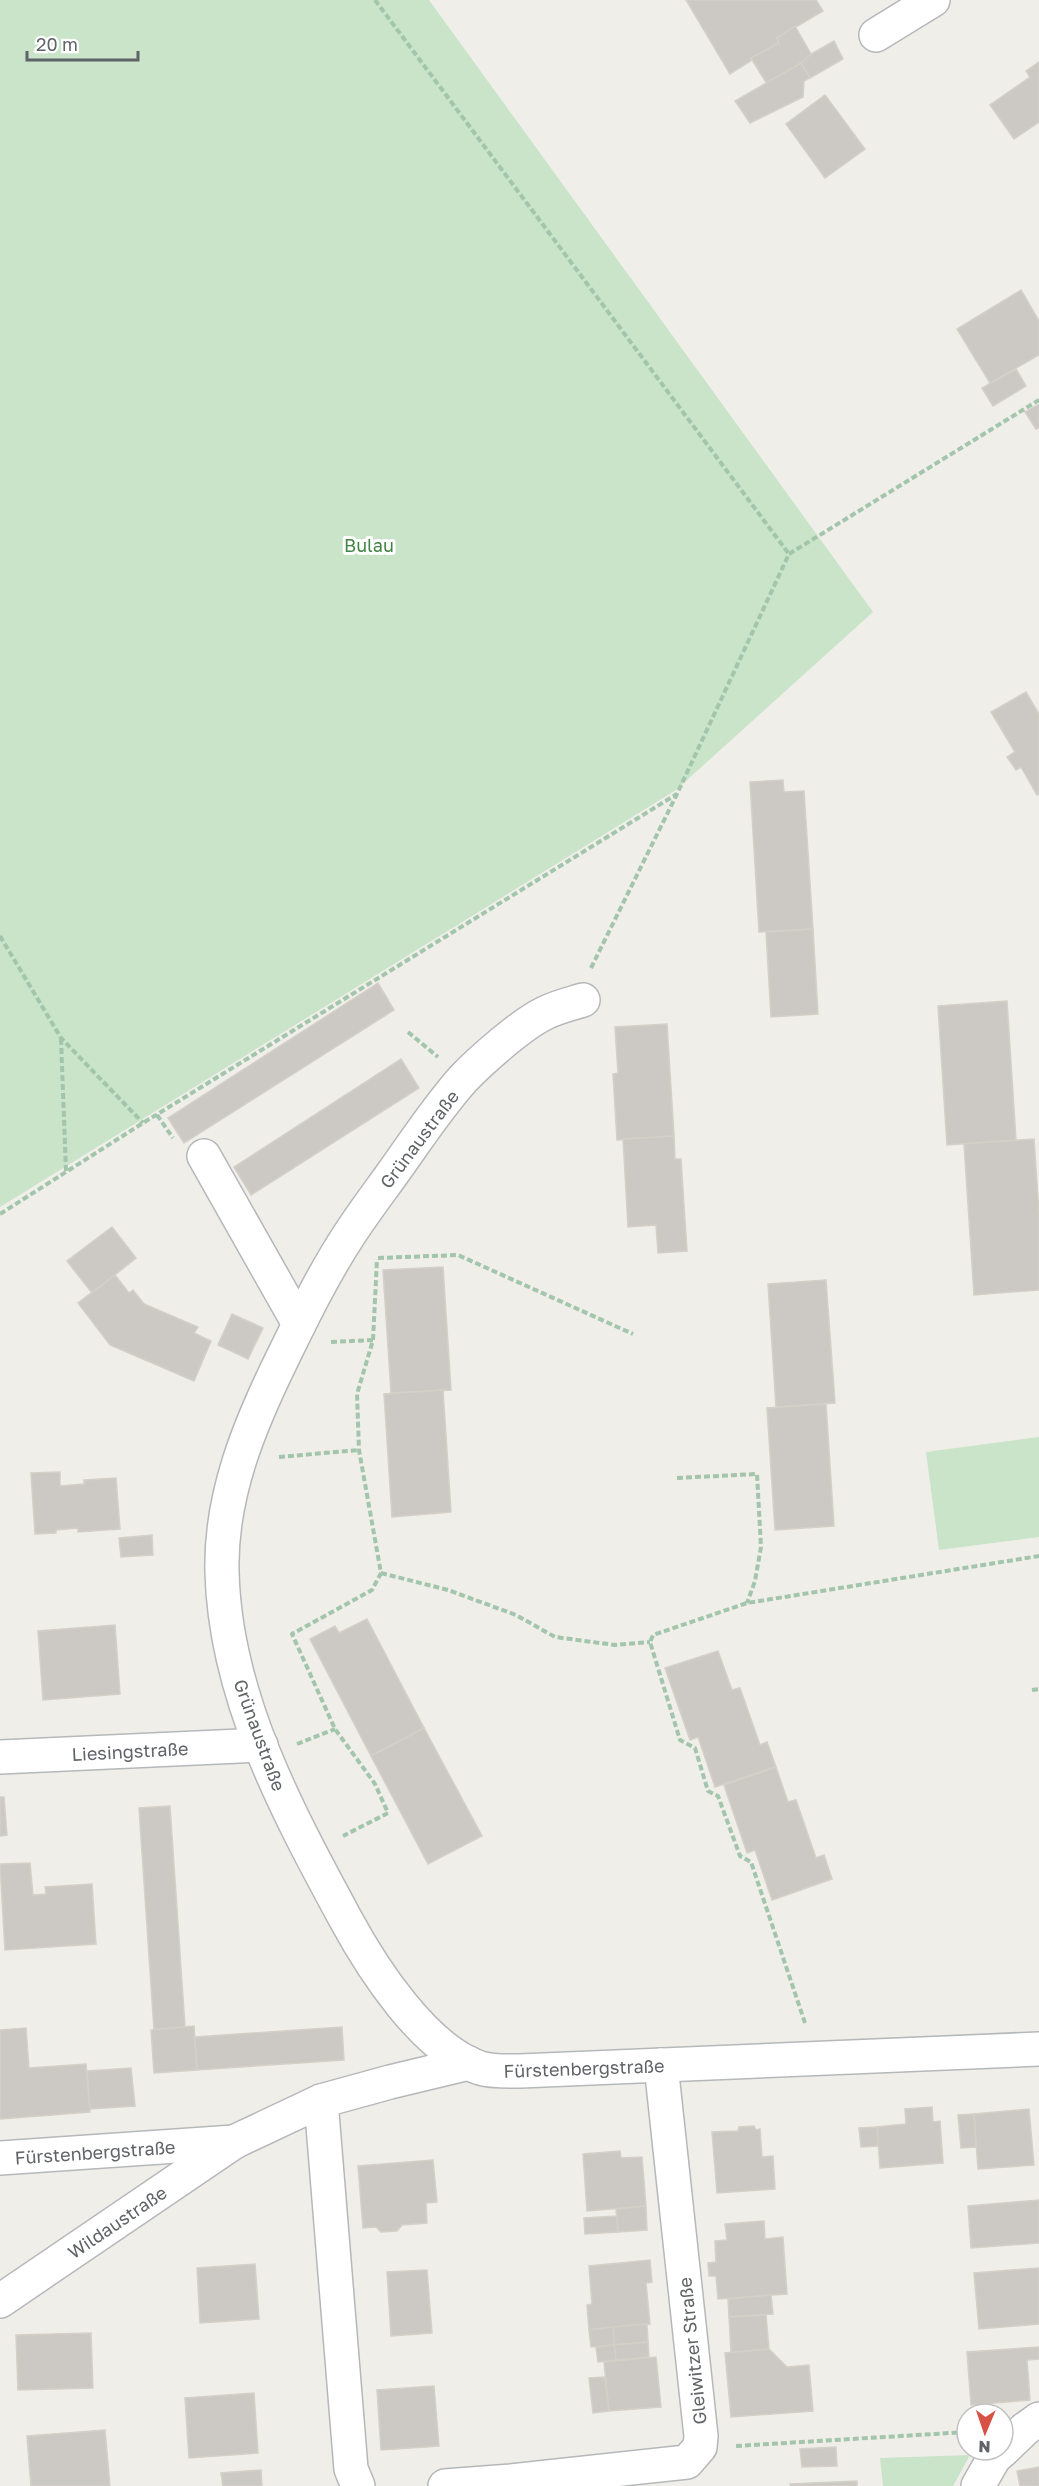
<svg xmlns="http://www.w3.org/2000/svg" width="1039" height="2486" font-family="'Golos Text',sans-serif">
	<rect width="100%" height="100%" fill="#f0eee9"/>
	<g fill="#c9e4c8">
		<path d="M0,0h429l444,612 -197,178 -676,417z"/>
		<path d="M1039,1437v100l-100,13 -13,-98z"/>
		<path d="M970,2455l-17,31h-70l-3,-28z"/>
	</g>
	<g fill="#ccc9c5" stroke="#d4d0c7" stroke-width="1.5">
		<path d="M686,0h130l7,11 -46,27 2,5 -49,31z"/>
		<path d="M795,26l16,28 -10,9 -34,21 -16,-26 28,-15 -2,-5z"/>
		<path d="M834,41l9,18 -33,19 -9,-15 10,-9z"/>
		<path d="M1039,62v60l-25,17 -24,-34 40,-28 -4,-6z"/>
		<path d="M801,63l9,15 -6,3 -1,16 -53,26 -15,-22z"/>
		<path d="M825,95l40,54 -40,29 -39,-54z"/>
		<path d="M1021,290l18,31v34l-49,28 -33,-54z"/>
		<path d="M1016,369l10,17 -33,20 -11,-18z"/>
		<path d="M1039,404v24l-3,1 -11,-17z"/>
		<path d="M1026,692l13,22v80l-2,1 -16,-28 -5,3 -9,-13 8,-5 -24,-40z"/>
		<path d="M783,780l1,12 20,-1 9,138 -54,3 -9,-150z"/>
		<path d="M813,929l5,85 -47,3 -5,-85z"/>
		<path d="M378,983l16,27 -210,133 -16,-25z"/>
		<path d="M1007,1001l9,139 -69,5 -9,-139z"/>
		<path d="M667,1024l7,112 -57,4 -4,-66 5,-1 -3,-46z"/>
		<path d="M401,1059l18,29 -168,107 -17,-28z"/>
		<path d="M674,1136l1,23h6l6,92 -29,2 -2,-28 -28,2 -5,-88z"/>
		<path d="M1034,1139l5,74v77l-65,5 -10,-151z"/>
		<path d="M112,1227l24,31 -44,35 -25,-32z"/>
		<path d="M443,1267l8,123 -60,3 -8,-123z"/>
		<path d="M115,1275l14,18 4,-3 11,14 54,23 -4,6 17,8 -17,40 -84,-36 -32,-42z"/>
		<path d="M826,1280l9,123 -59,4 -8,-123z"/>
		<path d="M232,1314l31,14 -15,31 -30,-14z"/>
		<path d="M443,1390l8,122 -59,5 -8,-123z"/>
		<path d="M826,1404l8,122 -59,4 -8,-122z"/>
		<path d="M60,1472v14l24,-2v-4l32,-2 4,51 -42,3v-4l-22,2v3l-21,1 -4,-61z"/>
		<path d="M152,1535l1,20 -32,2 -2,-19z"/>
		<path d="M367,1619l57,109 -53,28 -61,-117 25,-13 4,7z"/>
		<path d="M115,1625l5,69 -77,6 -5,-69z"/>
		<path d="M718,1651l14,39 8,-2 20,57 7,-3 9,25 -61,20 -17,-50 -8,3 -25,-72z"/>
		<path d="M424,1728l58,108 -54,28 -57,-108z"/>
		<path d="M776,1767l12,35 8,-2 20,58 8,-3 8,24 -60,21 -17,-50 -8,3 -23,-68z"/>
		<path d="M0,1797h4l3,38 -7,1z"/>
		<path d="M170,1806l15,221 -31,3 -15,-222z"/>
		<path d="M30,1863l3,32 13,-1 -1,-7 47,-3 4,60 -91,6 -5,-86z"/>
		<path d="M194,2026l3,44 -43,3 -3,-43z"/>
		<path d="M342,2027l2,33 -147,10 -2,-33z"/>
		<path d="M26,2028l3,40 57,-4 4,48 -90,7v-89z"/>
		<path d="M131,2068l4,38 -45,3 -3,-38z"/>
		<path d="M932,2107l1,15 7,-1 3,42 -63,5 -3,-41 29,-3 -1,-15z"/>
		<path d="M1029,2109l5,56 -56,4 -4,-55z"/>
		<path d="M974,2114l2,33 -15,1 -3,-33z"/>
		<path d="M754,2126l2,4 4,-1 2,28 11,-1 2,33 -58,4 -5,-61 26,-1 1,-4z"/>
		<path d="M877,2127l1,19 -17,1 -2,-19z"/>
		<path d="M620,2151l1,7 21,-1 4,49 -59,5 -4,-57z"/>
		<path d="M433,2160l4,42 -11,1 1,20 -25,2 -5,6 -16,1 -5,-5 -13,1 -5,-62z"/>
		<path d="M1039,2200v43l-68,5 -3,-42z"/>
		<path d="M646,2206l1,24 -29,2 -2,-23z"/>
		<path d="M617,2216l1,16 -33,2 -1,-16z"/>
		<path d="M764,2221l1,18 18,-2 4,57 -69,5 -2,-23h-7l-1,-13 8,-1 -1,-21 12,-1 -2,-16z"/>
		<path d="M650,2260l2,22 -6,1 4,41 -61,6 -2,-25 5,-1 -3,-38z"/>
		<path d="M255,2264l4,55 -59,4 -3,-55z"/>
		<path d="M1039,2268v56l-60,5 -5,-56z"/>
		<path d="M427,2270l5,63 -41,3 -4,-64z"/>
		<path d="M771,2295l2,19 -44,3 -1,-18z"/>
		<path d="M766,2315l3,34 -38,4 -2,-36z"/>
		<path d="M647,2324l1,18 -34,3 -1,-18z"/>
		<path d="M613,2327l1,18 -23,2 -2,-17z"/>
		<path d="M91,2333l2,55 -75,2 -2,-55z"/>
		<path d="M648,2342l1,15 -33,3 -2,-15z"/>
		<path d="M614,2345l2,15 -18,2 -2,-15z"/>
		<path d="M1039,2347v12l-12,1 3,40 -59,5 -4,-53z"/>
		<path d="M769,2349l18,18 22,-2 4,46 -82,6 -6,-64z"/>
		<path d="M656,2357l5,50 -52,4 -5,-49z"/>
		<path d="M605,2377l4,34 -16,2 -4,-35z"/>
		<path d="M434,2386l5,60 -58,4 -4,-60z"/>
		<path d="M254,2393l4,60 -69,5 -4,-60z"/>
		<path d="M105,2430l5,56h-79l-4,-50z"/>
		<path d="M836,2447l1,19 -35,1 -2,-18z"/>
		<path d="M1039,2467v19h-19l-3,-15z"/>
		<path d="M261,2470l1,16h-39l-2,-13z"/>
		<path d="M857,2481v5h-66l-1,-2z"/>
	</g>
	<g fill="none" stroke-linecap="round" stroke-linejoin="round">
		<g stroke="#b5b8bb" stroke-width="36">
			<g id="minor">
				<path d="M876,35l57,-35"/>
				<path d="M583,1000c-13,4 -26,7 -38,13 -23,11 -64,47 -82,66 -25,28 -46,60 -68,91 -15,21 -31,42 -46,65 -25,38 -46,81 -66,122 -33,67 -63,138 -61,215 3,124 65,239 123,346 27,50 79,131 135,150 13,4 27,3 40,3l519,-22"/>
				<path d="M204,1156l95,168"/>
				<path d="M0,1757l261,-12"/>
				<path d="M321,2101l30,368 7,17"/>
				<path d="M0,2158l234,-16 87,-41 69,-19 79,-19"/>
				<path d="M0,2301l234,-159"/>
				<path d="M1003,2450l22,-21 14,-10"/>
				<path d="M445,2486l66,-5 176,-19 13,-15 1,-11 -40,-371"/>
				<path d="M978,2486l16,-28 9,-8"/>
			</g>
		</g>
		<g stroke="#a2c5ac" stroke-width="4" stroke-dasharray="6 3" stroke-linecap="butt">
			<path d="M375,0l414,554"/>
			<path d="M0,936l61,102 82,85"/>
			<path d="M591,968l86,-174 112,-240 250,-154"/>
			<path d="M408,1032l30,25"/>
			<path d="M61,1039l5,132"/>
			<path d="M157,1115l16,23"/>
			<path d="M0,1214l143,-91 534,-329"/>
			<path d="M378,1258l80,-3 175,79"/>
			<path d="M373,1340l4,-81"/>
			<path d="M331,1342l42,-2 -16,54 2,56 22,123 -9,17 -80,44 43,95 40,55 13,29 -45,23"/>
			<path d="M279,1457l80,-7"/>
			<path d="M677,1478l80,-4 4,73 -6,34 -8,22"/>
			<path d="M381,1573l67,17 68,25 39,22 60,8 35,-3"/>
			<path d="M1032,1690l7,-1"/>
			<path d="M297,1744l38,-15"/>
			<path d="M805,2023l-54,-161 -11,-6 -22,-60 -10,-5 -13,-43 -15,-8 -30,-98 3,-7 94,-32 292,-47"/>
			<path d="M736,2446l231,-14"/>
		</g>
		<use href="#minor" stroke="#fff" stroke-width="33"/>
	</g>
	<g text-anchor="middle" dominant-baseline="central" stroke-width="6" stroke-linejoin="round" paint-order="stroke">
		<g font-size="18" fill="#418543" stroke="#fff">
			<text x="369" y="545">Bulau</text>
		</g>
		<g font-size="18" fill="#606367" stroke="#fff">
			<text transform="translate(419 1139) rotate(-53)">Grünaustraße</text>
			<text transform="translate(260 1735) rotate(70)">Grünaustraße</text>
			<text transform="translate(130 1751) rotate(-3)">Liesingstraße</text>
			<text transform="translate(584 2068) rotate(-2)">Fürstenbergstraße</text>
			<text transform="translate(95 2152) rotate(-4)">Fürstenbergstraße</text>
			<text transform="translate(117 2222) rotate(-34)">Wildaustraße</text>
			<text transform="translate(692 2351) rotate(-96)">Gleiwitzer Straße</text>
		</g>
	</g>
	<g transform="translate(985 2432) rotate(182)"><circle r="28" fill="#ffffff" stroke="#bfc1c2" stroke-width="1.5"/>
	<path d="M0-4.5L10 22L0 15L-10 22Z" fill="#d75147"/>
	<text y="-9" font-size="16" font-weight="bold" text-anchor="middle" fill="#606367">N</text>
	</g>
	<path d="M27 51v9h111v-9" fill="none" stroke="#606367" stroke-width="3"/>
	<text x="36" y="51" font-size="18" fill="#606367" stroke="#ffffff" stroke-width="4.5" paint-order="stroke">20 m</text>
</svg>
